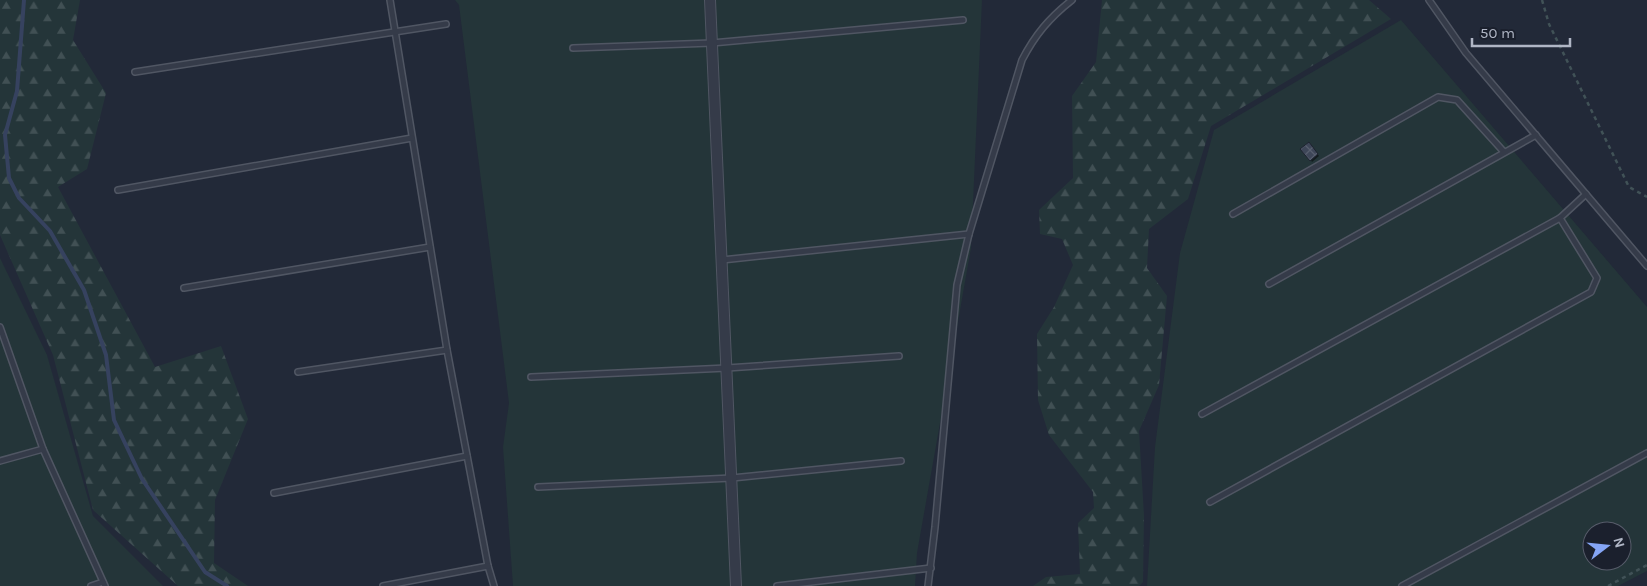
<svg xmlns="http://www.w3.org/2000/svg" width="1647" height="586" font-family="Karla,sans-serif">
	<defs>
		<pattern id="forest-firs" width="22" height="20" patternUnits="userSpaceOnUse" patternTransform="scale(1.25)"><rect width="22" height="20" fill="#243539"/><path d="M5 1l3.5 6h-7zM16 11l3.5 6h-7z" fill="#415054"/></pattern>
		<pattern id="building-cross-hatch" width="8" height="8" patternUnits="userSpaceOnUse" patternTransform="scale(1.25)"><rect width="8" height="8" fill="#3e4658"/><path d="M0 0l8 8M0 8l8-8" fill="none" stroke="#575e6e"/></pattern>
	</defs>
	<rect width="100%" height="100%" fill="#222938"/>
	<g fill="url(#forest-firs)">
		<path d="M0,0h80l-7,40 33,53 -19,76 -29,18 97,180 66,-21 27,73 -33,81 -1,63 34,23h-70l-85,-76 -40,-155 -53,-120z"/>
		<path d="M1102,0h267l22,19 -180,107 -23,73 -39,30 -2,39 20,28 -8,89 -20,46 5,85 -1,66 -4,4h-106l13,-9 34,-3 -2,-51 16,-15 -1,-16 -44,-57 -11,-35 -1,-66 17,-27 19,-42 -11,-26 -22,-5 -1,-24 34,-32 -1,-82 24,-34z"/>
	</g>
	<g fill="#243539" fill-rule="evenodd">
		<path d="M455,0h527l-11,248 -54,305 -2,33h-402l-10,-139 6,-44 -50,-398z"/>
		<path d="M1401,20l246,287v264l-29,15h-471l8,-139 25,-194 34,-123zM1592,531h30v30h-30z"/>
		<path d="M0,258l47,97 46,161 70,70h-163z"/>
	</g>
	<path fill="#0007" d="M1311,145l8,11 -7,6 -1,-2z"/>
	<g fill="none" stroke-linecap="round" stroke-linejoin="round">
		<path stroke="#36425f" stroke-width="4" d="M24,0l-7,91 -12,44 4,43 10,20 31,33 34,59 22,65 8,65 28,59 63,93 22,14"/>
	</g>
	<path fill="url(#building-cross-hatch)" stroke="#1d222f" d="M1309,142l9,12 -8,7 -10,-12z"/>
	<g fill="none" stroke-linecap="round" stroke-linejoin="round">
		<g stroke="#505663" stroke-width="8">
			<g id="service">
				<path d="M390,0l57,350 41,216 6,20"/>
				<path d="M1429,0l37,53 181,213"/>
				<path d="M573,48l139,-5 251,-23"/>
				<path d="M135,72l311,-48"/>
				<path d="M118,190l294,-52"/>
				<path d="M1233,214l205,-117 19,3 47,52"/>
				<path d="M722,260l247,-26"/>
				<path d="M1269,284l267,-149"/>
				<path d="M184,288l246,-41"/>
				<path d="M0,327l43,122"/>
				<path d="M298,372l149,-22"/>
				<path d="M531,377l196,-9 172,-12"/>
				<path d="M1202,414l358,-196 26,-24"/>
				<path d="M0,461l43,-12 62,137"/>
				<path d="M538,487l194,-9 169,-17"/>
				<path d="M274,493l193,-37"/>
				<path d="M1210,502l381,-210 6,-14 -37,-60"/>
				<path d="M91,586l12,-4"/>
				<path d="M383,586l105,-20"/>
				<path d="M777,586l154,-18"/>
				<path d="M928,586l7,-59 22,-242 12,-51 53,-174c13,-25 27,-42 50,-60"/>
				<path d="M1402,586l245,-133"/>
			</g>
		</g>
		<g stroke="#505663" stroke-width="12">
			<path id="minor" d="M710,0l26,586"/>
		</g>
		<g stroke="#415257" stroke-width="2.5" stroke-dasharray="4 4" stroke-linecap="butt">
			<path d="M1542,0l7,24 80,163 18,10"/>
			<path d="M1608,586l39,-21"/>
		</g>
		<use href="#service" stroke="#353b49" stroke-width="5"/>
		<use href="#minor" stroke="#353b49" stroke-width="10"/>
	</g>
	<g transform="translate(1607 546) rotate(74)"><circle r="24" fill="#1b202d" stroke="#575c6a"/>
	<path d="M0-4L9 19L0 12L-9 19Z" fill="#85a5f5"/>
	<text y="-8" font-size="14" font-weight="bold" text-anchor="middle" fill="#b0b6c5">N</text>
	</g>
	<path d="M1472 38v8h98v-8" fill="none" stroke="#b0b6c5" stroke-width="2.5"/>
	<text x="1480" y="38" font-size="15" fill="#b0b6c5" stroke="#1b202d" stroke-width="4" paint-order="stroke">50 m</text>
</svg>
